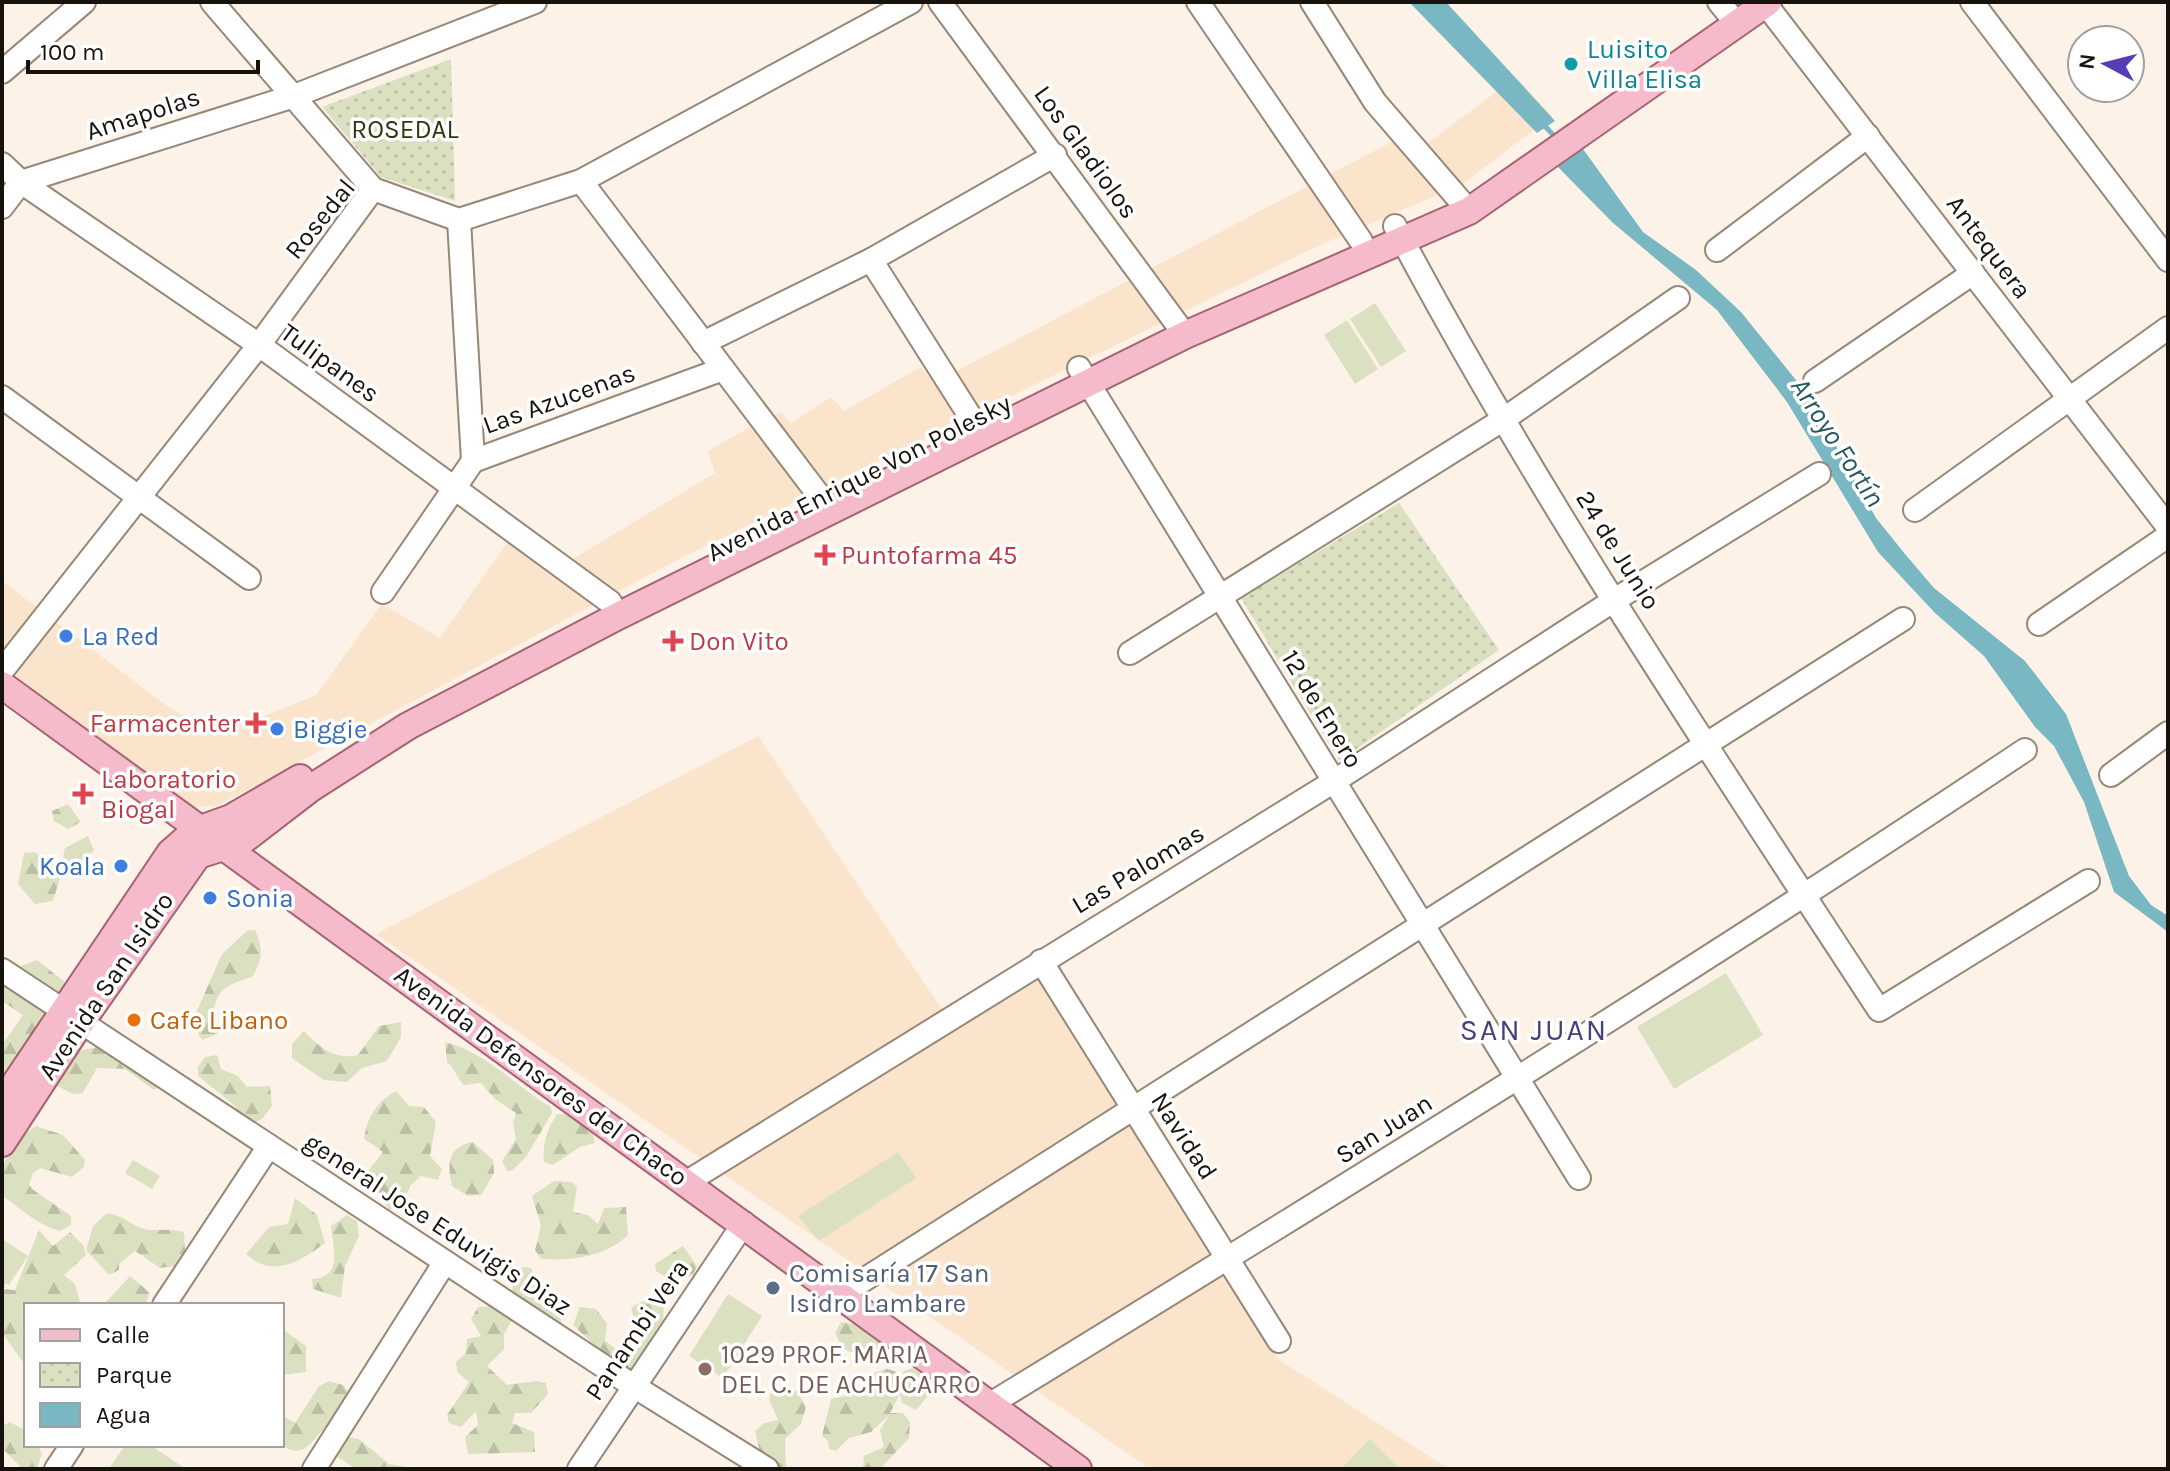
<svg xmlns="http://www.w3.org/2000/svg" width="2170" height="1471" font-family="Karla,sans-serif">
	<defs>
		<pattern id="forest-firs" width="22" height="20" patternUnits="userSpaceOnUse" patternTransform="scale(2)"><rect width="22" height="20" fill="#dbe1c0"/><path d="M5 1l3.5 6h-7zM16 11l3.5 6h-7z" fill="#bbc0a4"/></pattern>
		<pattern id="park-dots" width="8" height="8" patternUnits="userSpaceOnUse" patternTransform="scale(2)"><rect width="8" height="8" fill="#dbe1c0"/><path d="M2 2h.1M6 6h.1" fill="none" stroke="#bbc0a4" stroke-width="1.8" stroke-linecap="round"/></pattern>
	</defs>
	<rect width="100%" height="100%" fill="#fdf2e8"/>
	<g fill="#fae4cc">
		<path d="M1516,77l36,39 -91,69 -143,61 -641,314 -460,246 -26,1 -189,-141v-85l165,125 49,30 100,-41 66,-91 58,34 72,-102 46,32 157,-95 -7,-22 42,-24 31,-15 10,11 40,-26 13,14 77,-44 13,16 461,-243 13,18z"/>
		<path d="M758,736l195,290 87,-53 238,386 171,110h-299l-774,-535z"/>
	</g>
	<g fill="#dbe1c0">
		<path d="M1375,303l31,48 -25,16 -31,-48z"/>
		<path d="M1347,320l31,49 -23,15 -31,-49z"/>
		<path d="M1726,973l37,62 -89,54 -37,-62z"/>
		<path d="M898,1152l18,26 -97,63 -21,-25z"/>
		<path d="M133,1160l27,16 -8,13 -27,-16z"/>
		<path d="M2,1239l26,17 -19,29 -7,-4z"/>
		<path d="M728,1294l34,22 -39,62 -34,-22z"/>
		<path d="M1370,1439l30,30h-59z"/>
		<path d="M125,1445h25l36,24h-77z"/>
	</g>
	<g fill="url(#forest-firs)">
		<path d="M68,804l13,18 -13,7 -14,-8 -2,-10z"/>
		<path d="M88,836l6,14 -17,16 -14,-9 2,-9z"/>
		<path d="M34,852l23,13 3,13 -7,23 -18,3 -17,-20 6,-31z"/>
		<path d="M248,930h7c8,18 8,30 -3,47 -30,9 -35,13 -41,45l8,11 -17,7 -10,-18 30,-68z"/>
		<path d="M7,957l14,9 16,-6 28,22h14l-18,21 -59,-44z"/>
		<path d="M2,976l46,36 -41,61 -5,-2v-26l21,-30 -21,-14z"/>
		<path d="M401,1022v15l-14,24 -25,7 -15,14 -23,-2 -32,-22v-14l12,-13c14,15 31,30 54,24l21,-29z"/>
		<path d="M445,1042c40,9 70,44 106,65l1,6 -26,44 -14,14h-5l-5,-10 14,-22 -3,-17 3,-9 -21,-14 -14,-16 -17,2c-8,-7 -8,-16 -17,-23z"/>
		<path d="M107,1045l55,39 -8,6 -29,-21 -28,-1 -14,25 -10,1 -16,-8 -4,-14 16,-19z"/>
		<path d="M217,1055l4,14 17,7 9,11 23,-1 2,20 -10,13 -16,8 -11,-21 -37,-30v-9l7,-10z"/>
		<path d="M396,1091l13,15 15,1 12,15 -6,34 12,13 -4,11 -17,-4 -10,9 -10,21 -12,4 -8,-16 -11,-8 -1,-16 14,-18 -19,-13c3,-22 13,-37 32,-48z"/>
		<path d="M557,1114h14l22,20 2,9 -15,4 -27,18 -9,-3c-2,-19 3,-32 13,-48z"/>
		<path d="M36,1126l27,9 22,25 -1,7 -12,10 -32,-9 -7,5 -4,11 3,5 39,27v9l-11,6c-23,-6 -38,-22 -58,-35 0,-35 2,-50 34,-70z"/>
		<path d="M473,1142l20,18 1,13 -13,22 -13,1 -16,-10c-5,-22 -5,-39 21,-44z"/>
		<path d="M554,1181l18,1 5,5 -4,25 15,3 10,9 6,-16 22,-1 2,28c-23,22 -56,26 -87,24l-6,-9 6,-24 -9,-30z"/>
		<path d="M295,1198l22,17 8,28c-25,19 -53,36 -79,11l23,-27 19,-3z"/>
		<path d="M107,1213c15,2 23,11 37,16 11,3 24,-2 40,3l1,18 -10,16 -15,2 -25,-17 -16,13v6l-10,5 -23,-25 7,-24z"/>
		<path d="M347,1215l10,6 2,15 -14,30 -4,32 -28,-9 -1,-10c31,-1 21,-30 19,-53z"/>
		<path d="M39,1230l14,16 17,-14 13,13 3,10 -22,20 11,9 6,21h-55v56h-4l-19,-27 -1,-56h4l-2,11 11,1z"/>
		<path d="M683,1246l14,20 -4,9 -17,8 -20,-12 -1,-7z"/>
		<path d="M524,1267l7,1 8,16 13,8 11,35 -50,-30 -1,-24z"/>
		<path d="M130,1276l20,17 -5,12h-52l12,-2z"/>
		<path d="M648,1298l16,3 -1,23 -32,45 -8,3 -50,-47 7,-18 16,2 11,15 -2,17 17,12 14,-28 -5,-17z"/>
		<path d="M505,1305l9,12 -10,17v15l-17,17 20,19 30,-4 9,2 2,11 -17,19h-16l-3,10 22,9 1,20 -67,2 -3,-17 13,-12 -2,-14 -15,16 -12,-4 -2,-8 22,-33 -12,-10 -1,-10 10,-9 1,-14 14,-3 -10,-17 7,-12z"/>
		<path d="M841,1322c22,2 37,15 48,32l-8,10 -13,-1 1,-3 -27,-12 -7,-15z"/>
		<path d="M282,1329l24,17v26l-24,3z"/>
		<path d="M913,1368l18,13 1,10 -16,19 -14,-7 -2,-9 -10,19h13l7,9 -1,16 -29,31h-17l1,-13 20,-9 -4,-17 10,-16 -19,18 -22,6 -13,13 -7,-2 -1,-8 -6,-5 9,-37 38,-9 1,-16 17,-5 10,3 2,9 5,-10z"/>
		<path d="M329,1381l14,4 6,8 -2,22c-9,6 -20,11 -28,19 -12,13 -18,24 -37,11v-30l13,8 24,-37z"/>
		<path d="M780,1388l17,3 9,16 -5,17 -16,15 1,30h-22l-9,-38 9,-8 14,-3 -9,-20 2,-8z"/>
		<path d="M10,1422l16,9v14h11l5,8 -5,16h-14l-21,-21v-22z"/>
		<path d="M339,1435l20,4 30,25 29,5h-62l-23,-15z"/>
	</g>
	<g fill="url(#park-dots)">
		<path d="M451,59l4,142 -74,-24 -59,-70z"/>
		<path d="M1399,503l100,147 -160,111 -98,-163z"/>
	</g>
	<g fill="#79b7c3">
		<path d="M1409,2h37l109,119 -18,12z"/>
		<path d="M1583,149l60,83 53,38 45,42 67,83 68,123 29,36 29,34 91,73 41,53 63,162 22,29 17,11v16l-54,-40 -30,-90 -30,-56 -19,-19 -51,-71 -49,-43 -57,-61 -91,-150 -70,-92 -105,-88 -55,-56z"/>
	</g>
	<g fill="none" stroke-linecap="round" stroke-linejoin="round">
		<path stroke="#79b7c3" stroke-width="5" d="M1542,123l15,16"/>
		<g stroke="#968777" stroke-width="26">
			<g id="minor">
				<path d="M212,2l161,187"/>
				<path d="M940,2l245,333"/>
				<path d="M1198,2l163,239"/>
				<path d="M1312,2l63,100 94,109"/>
				<path d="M1719,2l18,22"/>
				<path d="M1764,2l404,525"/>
				<path d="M1972,2l196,258"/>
				<path d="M2,72l82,-70"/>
				<path d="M2,164l19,18 238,163 351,257 8,14"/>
				<path d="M581,181l249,329"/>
				<path d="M373,189l86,31 122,-39 330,-179"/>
				<path d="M2,207l19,-25 273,-86 241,-94"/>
				<path d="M459,220l14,241"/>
				<path d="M1395,226c143,270 317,528 484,784l209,-129"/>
				<path d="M1717,250l151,-114"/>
				<path d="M871,260l111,175"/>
				<path d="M703,343l168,-83 184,-105"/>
				<path d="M1079,368l500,810"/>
				<path d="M1815,381l158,-108"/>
				<path d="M2,397l247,181"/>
				<path d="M1915,510l253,-182"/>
				<path d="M383,592l90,-131 250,-92"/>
				<path d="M2039,624l129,-88"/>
				<path d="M1130,653l374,-234 174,-121"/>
				<path d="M2,671l257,-326 114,-156"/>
				<path d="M2111,775l57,-42"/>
				<path d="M1041,961l238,380"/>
				<path d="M2,970l630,415 135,84"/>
				<path d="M687,1182l646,-400 283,-183 203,-125"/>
				<path d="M840,1295l1063,-676"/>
				<path d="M164,1305l105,-159"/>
				<path d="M989,1405c349,-214 696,-428 1036,-655"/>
				<path d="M56,1469l16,-24"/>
				<path d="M314,1469l131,-207"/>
				<path d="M579,1469l165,-246"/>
			</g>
		</g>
		<g stroke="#a46371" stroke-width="30">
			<g id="major">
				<path d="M2,685l1076,784"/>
				<path d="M2,1103l168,-250 25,-22 36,-13 69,-40"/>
				<path d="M2,1143l79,-121 117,-167 44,-14 69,-53 97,-62 210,-110 567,-281 284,-124 299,-209"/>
			</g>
		</g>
		<use href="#minor" stroke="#fff" stroke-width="22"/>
		<use href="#major" stroke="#f6bbcb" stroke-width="26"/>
	</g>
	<circle fill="#0f9aa8" stroke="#fff" stroke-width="3" cx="1571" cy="64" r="8"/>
	<g fill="#e0444e" stroke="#fff" stroke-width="3">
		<path d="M821 543h8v8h8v8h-8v8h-8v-8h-8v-8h8z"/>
		<path d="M669 629h8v8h8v8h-8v8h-8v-8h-8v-8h8z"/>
		<path d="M252 711h8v8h8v8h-8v8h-8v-8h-8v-8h8z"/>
		<path d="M79 782h8v8h8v8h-8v8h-8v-8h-8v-8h8z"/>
	</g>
	<g fill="#3f7fe0" stroke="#fff" stroke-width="3">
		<circle cx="66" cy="636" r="8"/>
		<circle cx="277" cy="729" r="8"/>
		<circle cx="121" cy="866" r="8"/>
		<circle cx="210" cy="898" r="8"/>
	</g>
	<circle fill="#e8710a" stroke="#fff" stroke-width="3" cx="134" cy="1020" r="8"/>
	<circle fill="#5c6f8a" stroke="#fff" stroke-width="3" cx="773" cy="1288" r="8"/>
	<circle fill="#8d6e63" stroke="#fff" stroke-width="3" cx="705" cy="1369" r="8"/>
	<g text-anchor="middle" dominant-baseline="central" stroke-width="7" stroke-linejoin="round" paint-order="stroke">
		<g font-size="26" fill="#0d838f" stroke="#fff" text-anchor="start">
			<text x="1587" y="49">Luisito<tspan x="1587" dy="30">Villa Elisa</tspan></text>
		</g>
		<g font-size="26" fill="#17120c" stroke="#fff">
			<text transform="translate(143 114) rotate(-18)">Amapolas</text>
			<text transform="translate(1086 152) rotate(54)">Los Gladiolos</text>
			<text transform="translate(320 219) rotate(-51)">Rosedal</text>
			<text transform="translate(1989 247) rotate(53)">Antequera</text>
			<text transform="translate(330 363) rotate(36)">Tulipanes</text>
			<text transform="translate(559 399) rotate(-20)">Las Azucenas</text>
			<text transform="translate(859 478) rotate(-27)">Avenida Enrique Von Polesky</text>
			<text transform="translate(1618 550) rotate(58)">24 de Junio</text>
			<text transform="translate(1322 709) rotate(59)">12 de Enero</text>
			<text transform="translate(1138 869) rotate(-31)">Las Palomas</text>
			<text transform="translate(106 986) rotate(-56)">Avenida San Isidro</text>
			<text transform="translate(541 1076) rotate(36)">Avenida Defensores del Chaco</text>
			<text transform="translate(1384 1129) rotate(-32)">San Juan</text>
			<text transform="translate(1184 1136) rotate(57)">Navidad</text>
			<text transform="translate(438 1224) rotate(33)">general Jose Eduvigis Diaz</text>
			<text transform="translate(637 1330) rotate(-56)">Panambi Vera</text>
		</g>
		<g font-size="26" fill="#30340e" stroke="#fff">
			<text x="405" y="129">ROSEDAL</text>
		</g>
		<g font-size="26" fill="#be3a42" stroke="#fff" text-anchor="start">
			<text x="841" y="555">Puntofarma 45</text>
			<text x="689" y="641">Don Vito</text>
			<text x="240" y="723" text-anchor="end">Farmacenter</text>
			<text x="101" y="779">Laboratorio<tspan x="101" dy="30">Biogal</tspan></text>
		</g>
		<g font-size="26" fill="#366cbe" stroke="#fff" text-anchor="start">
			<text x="82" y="636">La Red</text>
			<text x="293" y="729">Biggie</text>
			<text x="105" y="866" text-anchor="end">Koala</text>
			<text x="226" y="898">Sonia</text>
		</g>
		<g font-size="26" fill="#c56008" stroke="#fff" text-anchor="start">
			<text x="150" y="1020">Cafe Libano</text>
		</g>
		<g font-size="26" fill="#4e5e75" stroke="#fff" text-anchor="start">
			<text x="789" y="1273">Comisaría 17 San<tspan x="789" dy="30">Isidro Lambare</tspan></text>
		</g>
		<g font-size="26" fill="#785e54" stroke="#fff" text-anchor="start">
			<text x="721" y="1354">1029 PROF. MARIA<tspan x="721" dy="30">DEL C. DE ACHUCARRO</tspan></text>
		</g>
		<g font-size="28" font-style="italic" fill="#245962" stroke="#fff">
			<text transform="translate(1838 442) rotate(57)">Arroyo Fortín</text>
		</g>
		<g font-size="30" letter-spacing="2" fill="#47407d" stroke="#fff">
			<text x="1534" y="1030">SAN JUAN</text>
		</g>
	</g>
	<rect width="2170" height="1471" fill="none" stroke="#17120c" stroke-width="8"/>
	<rect x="24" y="1303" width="260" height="144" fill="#ffffff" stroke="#a2a09e" stroke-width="2"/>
	<rect x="40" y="1329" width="40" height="12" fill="#f6bbcb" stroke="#a2a09e" stroke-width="2"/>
	<text x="96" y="1343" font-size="24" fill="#17120c">Calle</text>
	<rect x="40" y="1363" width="40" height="24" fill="url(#park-dots)" stroke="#a2a09e" stroke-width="2"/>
	<text x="96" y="1383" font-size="24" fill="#17120c">Parque</text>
	<rect x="40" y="1403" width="40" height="24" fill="#79b7c3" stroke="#a2a09e" stroke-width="2"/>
	<text x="96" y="1423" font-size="24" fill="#17120c">Agua</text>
	<g transform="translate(2106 64) rotate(277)"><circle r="38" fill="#ffffff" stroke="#a2a09e" stroke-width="2"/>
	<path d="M0-6L14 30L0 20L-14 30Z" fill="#563db5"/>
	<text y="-12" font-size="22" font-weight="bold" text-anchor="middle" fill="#17120c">N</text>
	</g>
	<path d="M28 60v12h230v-12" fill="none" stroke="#17120c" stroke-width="4"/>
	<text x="40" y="60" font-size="24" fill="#17120c" stroke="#ffffff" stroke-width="6" paint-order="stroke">100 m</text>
</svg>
